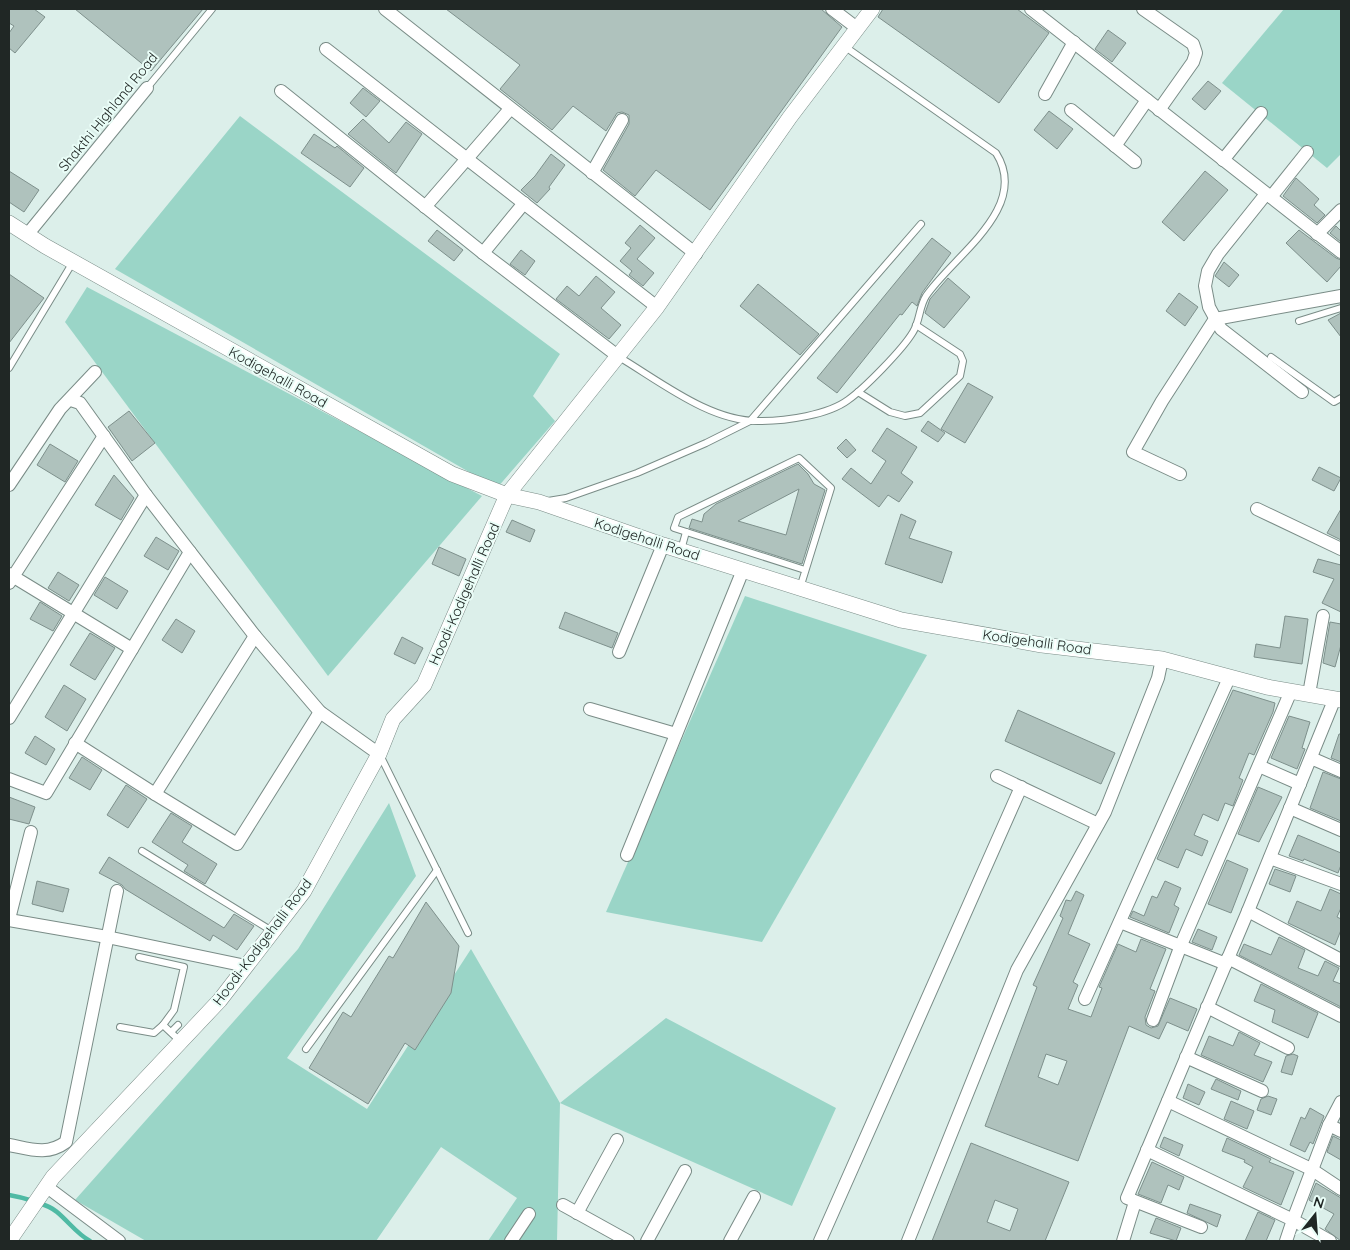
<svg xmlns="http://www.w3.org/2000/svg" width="1350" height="1250" font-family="Quicksand,sans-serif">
	<rect width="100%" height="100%" fill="#dcefea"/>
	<g fill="#9ad5c7">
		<path d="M1284,9h57v145l-14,14 -105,-85z"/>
		<path d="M240,116l320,238 -27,42 22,25 -58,67 -382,-219z"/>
		<path d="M87,287l395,209 -154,180 -263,-354z"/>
		<path d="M745,596l182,59 -165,287 -156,-30z"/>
		<path d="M389,803l27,73 -129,182 80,51 104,-160 89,154 106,-85 170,90 -44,98 -232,-103 -3,138h-69l29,-43 -76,-51 -65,94h-230l-71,-41 223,-251z"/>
	</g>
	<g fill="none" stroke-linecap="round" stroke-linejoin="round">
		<path stroke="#4fbaa4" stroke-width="4.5" d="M9,1195c12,2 39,9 48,17 12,10 20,22 33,29"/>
	</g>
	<g fill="#afc2bd" stroke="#7e908c" fill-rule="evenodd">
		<path d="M9,9h25l11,8 -30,36 -6,-5v-15l5,-7 -5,-3z"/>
		<path d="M75,9h128l-52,62z"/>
		<path d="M446,9h375l21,18 -132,183 -54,-40 -21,26 -32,-26 26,-46v-9l-7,-3 -5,1 -11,18 -33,-25 -21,24 -52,-41 20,-24z"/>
		<path d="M883,9h134l32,24 -50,70 -121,-86z"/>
		<path d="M1108,30l18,13 -14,19 -17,-13z"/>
		<path d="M1208,81l13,10 -16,19 -13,-11z"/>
		<path d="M363,88l17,13 -14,16 -16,-14z"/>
		<path d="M1049,111l24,18 -16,20 -23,-19z"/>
		<path d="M363,119l26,24 17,-21 16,12 -26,39 -48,-39z"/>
		<path d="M314,134l21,14 2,-2 27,22 -14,19 -49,-34z"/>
		<path d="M551,154l14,11 -16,22 1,2 -13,14 -16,-13 14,-14z"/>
		<path d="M9,171l30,19 -15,22 -15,-10z"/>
		<path d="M1205,171l23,19 -44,51 -22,-19z"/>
		<path d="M1296,178l23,21 -5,6 11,10 -8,8 -34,-27z"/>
		<path d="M640,225l15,13 -18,21 17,14 -11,13 -14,-11 3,-4 -12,-10 11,-13 -6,-5z"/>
		<path d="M1336,226l5,5v11l-11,-9z"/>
		<path d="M437,230l26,20 -9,11 -26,-20z"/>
		<path d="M1299,230l37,28 5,2v6l-14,16 -41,-39z"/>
		<path d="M932,238l19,15 -29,40 -5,13 -5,-4 -10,13 -2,-1 -63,79 -20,-15z"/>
		<path d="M521,250l14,11 -10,14 -15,-11z"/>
		<path d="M1224,262l15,13 -10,12 -14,-11z"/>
		<path d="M9,274l35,24 -35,45z"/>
		<path d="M596,276l19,16 -14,16 20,17 -12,14 -53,-40 11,-13 12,10z"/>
		<path d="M948,278l22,19 -26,31 -19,-15 5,-14z"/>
		<path d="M758,284l61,50 -19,21 -60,-49z"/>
		<path d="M1179,293l19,14 -13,19 -19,-15z"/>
		<path d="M1341,313v24l-13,-17z"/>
		<path d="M968,383l25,14 -28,46 -24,-14z"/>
		<path d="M129,411l26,32 -23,18 -24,-34z"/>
		<path d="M928,421l17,12 -7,9 -17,-11z"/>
		<path d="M887,428l30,19 -16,26 12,9 -14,20 -11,-7 -9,12 -37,-28 9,-11 20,16 15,-23 -14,-10z"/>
		<path d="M846,439l10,11 -9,8 -10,-10z"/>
		<path d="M50,444l28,17 -13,21 -28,-17z"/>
		<path d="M798,464l10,10 6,10 11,6 -23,74 -113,-36 3,-9 10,3 2,-8 12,-10zM799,489l-13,46 -48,-14z"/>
		<path d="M1319,467l22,11 -7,13 -22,-11z"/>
		<path d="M114,475l20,23 -13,22 -26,-15z"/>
		<path d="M1341,509v31l-14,-7z"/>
		<path d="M901,514l15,7 -7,17 43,14 -10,31 -57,-19z"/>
		<path d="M512,520l23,10 -5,12 -24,-10z"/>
		<path d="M156,537l23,14 -11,19 -24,-14z"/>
		<path d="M439,547l27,12 -7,17 -27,-12z"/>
		<path d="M1318,559l23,6v47l-19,-9 12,-24 -21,-7z"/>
		<path d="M58,572l21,13 -10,16 -21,-13z"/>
		<path d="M105,577l23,14 -11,18 -23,-14z"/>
		<path d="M40,602l22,14 -9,15 -23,-12z"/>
		<path d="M565,612l53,21 -6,15 -53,-20z"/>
		<path d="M1285,616l23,3 -6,45 -48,-7 2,-13 24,4z"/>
		<path d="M176,619l19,12 -13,22 -20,-13z"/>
		<path d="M1330,622l11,2v21l-6,22 -12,-4z"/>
		<path d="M90,633l25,15 -20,32 -25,-15z"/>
		<path d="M402,637l21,11 -8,16 -21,-10z"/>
		<path d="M64,685l22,14 -19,32 -22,-14z"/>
		<path d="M1233,690l42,13 -2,9 -19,43 -5,-2 -10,25 4,2 -10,26 -8,-3 -7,18 -15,-7 -9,21 14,6 -6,15 -16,-7 -8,19 -21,-9z"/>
		<path d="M1018,710l97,43 -14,31 -96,-43z"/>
		<path d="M1289,716l21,6 -8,26 3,1 -8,20 -26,-11z"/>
		<path d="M1339,734h2v28l-10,-4z"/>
		<path d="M35,736l20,13 -9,16 -21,-12z"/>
		<path d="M82,757l20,13 -12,20 -21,-12z"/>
		<path d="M1323,772l18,7v42l-31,-13z"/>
		<path d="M126,785l21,14 -19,29 -21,-13z"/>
		<path d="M1258,787l24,10 -23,45 -21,-8z"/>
		<path d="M9,797l26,10 -6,17 -20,-5z"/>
		<path d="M171,813l21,13 -10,16 35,22 -12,20 -21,-13 4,-6 -36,-23z"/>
		<path d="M1298,835l43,18v12l-3,8 -34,-14 -1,2 -14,-5z"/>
		<path d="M109,857l115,71 10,-14 20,12 -17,24 -24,-15 -3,6 -85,-52 -3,-4 -23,-12z"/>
		<path d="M1227,860l21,9 -17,44 -23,-9z"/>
		<path d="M1275,869l21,7 -6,16 -21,-8z"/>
		<path d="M37,881l32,8 -6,23 -31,-8z"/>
		<path d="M1165,881l16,7 -7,17 5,3 -10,25 -39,-16 3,-6 11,5 8,-20 5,2z"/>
		<path d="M1330,889l11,5v14l-4,9 4,2v11l-6,15 -47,-22 9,-22 24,10z"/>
		<path d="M1076,891l8,4 -16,39 22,10 -17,38 5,3 -10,24 23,8 11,-29 -3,-1 19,-43 18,8 5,-13 25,10 -16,40 5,2 -10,26 1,8 5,3 7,-2 12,-28 27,11 -9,22 -21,-9 -8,17 -30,-13 -51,135 -93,-35 52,-139 -4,-2 30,-67 -3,-2 6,-16 5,1zM1046,1054l21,7 -9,24 -20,-8z"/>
		<path d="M426,902l33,44 -8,47 -36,57 -10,-7 -37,61 -59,-36 34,-56 8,5 38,-61 4,2z"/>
		<path d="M1198,929l19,8 -5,13 -20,-8z"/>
		<path d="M1279,937l26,13 -7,18 20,8 7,-15 14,7 -6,13 8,3v23l-102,-52 5,-11 27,11z"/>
		<path d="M1261,984l57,29 -10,25 -36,-16 3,-12 -21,-9z"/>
		<path d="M1239,1032l21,11 -6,12 18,7 -9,20 -62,-27 8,-19 24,10z"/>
		<path d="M1293,1054l5,2 -6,19 -11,-3 5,-16z"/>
		<path d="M1216,1079l25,12 -3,9 -27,-11z"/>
		<path d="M1188,1084l17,8 -6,13 -16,-7z"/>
		<path d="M1268,1096l9,3 -6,16 -14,-5 4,-11z"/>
		<path d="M1231,1101l23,10 -7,18 -23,-10z"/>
		<path d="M1310,1108l14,8 -11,28 -3,-2 -5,10 -15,-7 11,-28 4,2z"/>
		<path d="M1333,1136l8,4v20l-14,-8z"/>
		<path d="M1164,1137l19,8 -4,11 -19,-9z"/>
		<path d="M1227,1138l44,21 -2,3 25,10 -13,33 -38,-18 10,-20 -9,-5 1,-2 -23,-9z"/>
		<path d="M971,1143l98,39 -24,59h-113zM995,1200l23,9 -8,22 -23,-9z"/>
		<path d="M1152,1162l32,15 -5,13 -11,-5 -7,18 -23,-9z"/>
		<path d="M1316,1183l25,15v43l-16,-12 9,-15 -25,-14z"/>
		<path d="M1190,1204l31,11 -4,12 -30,-14z"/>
		<path d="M1258,1212l17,8 -9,21h-21z"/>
		<path d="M1156,1218l25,10 -5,13 -26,-8z"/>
	</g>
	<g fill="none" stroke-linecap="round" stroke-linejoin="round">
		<g stroke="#7a8c87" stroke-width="8">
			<g id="service">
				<path d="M147,88l65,-79"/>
				<path d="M1299,321l42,-13"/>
				<path d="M619,357c42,25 93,66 142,64 25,0 67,-6 87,-21 17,-12 55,-51 65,-68 7,-11 6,-25 13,-36 27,-40 105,-88 70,-143l-152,-107"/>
				<path d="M1271,357l63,45 7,-4"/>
				<path d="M9,368l64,-106"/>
				<path d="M858,392l32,20 15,4 15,-3 40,-37 3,-15 -3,-7 -44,-29"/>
				<path d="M548,501l18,-3 71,-25 69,-30 44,-22 171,-197"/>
				<path d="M681,550l5,-18"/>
				<path d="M800,588l31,-100 -32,-30 -121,59 -4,11 131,42"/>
				<path d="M380,755l88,178"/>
				<path d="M142,851l130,80"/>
				<path d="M139,957l45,10 -10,43 -11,15"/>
				<path d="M120,1027l34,6 9,-8 17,16"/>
				<path d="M171,1032l7,-7"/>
				<path d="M306,1049l131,-179"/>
			</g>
		</g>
		<g stroke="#7a8c87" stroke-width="14">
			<g id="minor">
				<path d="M385,9l311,245"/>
				<path d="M832,9l25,19"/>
				<path d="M1031,9l310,243"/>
				<path d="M1143,9l50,35 3,9 -3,9 -34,48"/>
				<path d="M326,49l331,258"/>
				<path d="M281,91l202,162 136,104"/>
				<path d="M1045,94l29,-52"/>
				<path d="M1071,110l64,52"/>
				<path d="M1115,146l32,-46"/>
				<path d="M1223,160l38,-47"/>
				<path d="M592,173l30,-53"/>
				<path d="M1266,194l-48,60 -10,17 -3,15 4,21 12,22 81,63"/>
				<path d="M1271,197l36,-45"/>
				<path d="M425,207l85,-98"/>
				<path d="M1317,234l24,-24"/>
				<path d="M27,235l120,-147"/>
				<path d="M483,253l41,-50"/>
				<path d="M71,400l9,3 66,92 109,141 65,76 59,42"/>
				<path d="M1180,474l-47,-22 29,-51 53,-82 126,-23"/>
				<path d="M9,485l51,-76 35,-37"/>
				<path d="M1257,509l84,40"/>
				<path d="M9,574l123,75"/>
				<path d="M9,583l95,-147"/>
				<path d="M619,652l44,-107"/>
				<path d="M1309,694l14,-78"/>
				<path d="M1335,698l-87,213 93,49"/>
				<path d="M590,709l86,25"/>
				<path d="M9,718l137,-223"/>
				<path d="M75,743l80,51 82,50 83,-132"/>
				<path d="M1311,758l30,13"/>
				<path d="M1259,766l41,18"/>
				<path d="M997,776l101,48"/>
				<path d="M9,779l37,14 144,-241"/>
				<path d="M155,794l100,-158"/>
				<path d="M1290,808l51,22"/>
				<path d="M627,855l116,-285"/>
				<path d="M1270,858l71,26"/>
				<path d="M9,919l22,-87"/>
				<path d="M9,920l98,17 139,29"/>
				<path d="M1120,922l106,42"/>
				<path d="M1228,958l113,58"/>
				<path d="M1085,999l144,-321"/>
				<path d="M1207,1007l81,41"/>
				<path d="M1153,1020l28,-75 110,-254"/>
				<path d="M1186,1057l76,34"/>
				<path d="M1168,1101l143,68 30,20"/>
				<path d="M1341,1102l-12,23 12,6"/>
				<path d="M1329,1125l-36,95 37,21"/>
				<path d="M9,1145c21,4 38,11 57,-3l51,-251"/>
				<path d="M1147,1150l146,70 -7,21"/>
				<path d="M47,1187l72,54"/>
				<path d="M563,1205l65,36"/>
				<path d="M577,1213l40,-73"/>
				<path d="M1201,1227l-74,-29 121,-287"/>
				<path d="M511,1241l18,-27"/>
				<path d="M647,1241l38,-70"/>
				<path d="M730,1241l24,-44"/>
				<path d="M820,1241l201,-454"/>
				<path d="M908,1241l109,-271 88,-158 53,-134 4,-19"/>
				<path d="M1123,1241l12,-39"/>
			</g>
		</g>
		<g stroke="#7a8c87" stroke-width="16">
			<g id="tertiary">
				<path d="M9,223l36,23 407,228 55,21 32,7 124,43 238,75 141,25 120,14 105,28 74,13"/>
				<path d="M9,1241l44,-64 167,-177 84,-109 75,-137 14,-35 31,-34 83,-190 150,-188 133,-190 82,-108"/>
			</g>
		</g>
		<use href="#service" stroke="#fff" stroke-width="6"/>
		<use href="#minor" stroke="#fff" stroke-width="12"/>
		<use href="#tertiary" stroke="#fff" stroke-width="15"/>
	</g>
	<g text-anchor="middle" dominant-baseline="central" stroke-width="4" stroke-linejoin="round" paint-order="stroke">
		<g font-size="14" fill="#202725" stroke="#e9fdf7">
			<text transform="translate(108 112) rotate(-51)">Shakthi Highland Road</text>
			<text transform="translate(278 377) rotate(29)">Kodigehalli Road</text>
			<text transform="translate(647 539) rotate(18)">Kodigehalli Road</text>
			<text transform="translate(464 594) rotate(-66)">Hoodi-Kodigehalli Road</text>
			<text transform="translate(1037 642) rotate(8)">Kodigehalli Road</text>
			<text transform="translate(262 942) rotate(-53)">Hoodi-Kodigehalli Road</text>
		</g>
	</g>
	<rect width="1350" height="1250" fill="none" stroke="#202725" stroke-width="20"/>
	<g transform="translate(1315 1215) rotate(17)" stroke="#e9fdf7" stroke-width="4" paint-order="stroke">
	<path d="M0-4L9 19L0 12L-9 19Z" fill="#202725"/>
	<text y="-8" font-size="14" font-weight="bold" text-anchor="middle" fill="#202725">N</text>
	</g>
</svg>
